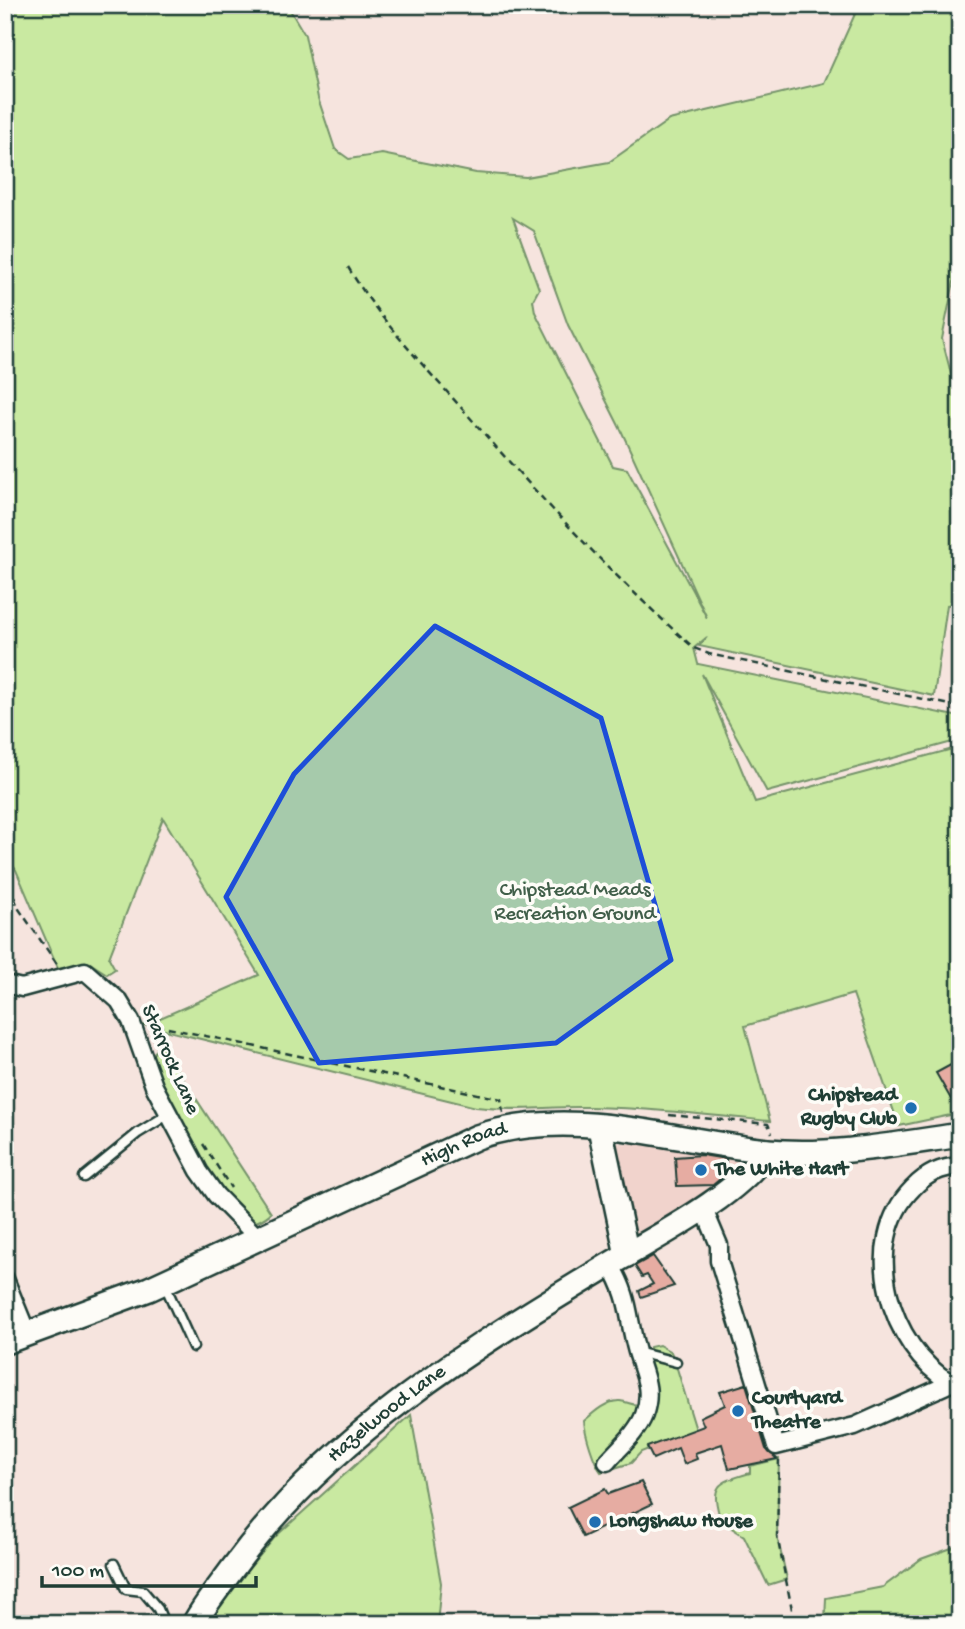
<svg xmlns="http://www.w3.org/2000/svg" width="965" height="1629" font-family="'Gochi Hand',sans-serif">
	<rect width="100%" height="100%" fill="#f6e4de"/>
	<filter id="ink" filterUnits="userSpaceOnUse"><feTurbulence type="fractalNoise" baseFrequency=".0143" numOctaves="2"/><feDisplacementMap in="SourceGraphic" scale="14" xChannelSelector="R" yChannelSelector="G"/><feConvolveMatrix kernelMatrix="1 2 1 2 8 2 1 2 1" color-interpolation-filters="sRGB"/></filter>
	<g filter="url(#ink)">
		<path fill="#f1d3cc" d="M612,1143l62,2 80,12 -27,27 -96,63z"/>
		<g fill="#c9e9a1" stroke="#74936a" stroke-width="2" fill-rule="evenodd">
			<path d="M5,5h282l18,30 13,63 17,51 14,10 33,-5 94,19 50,4 83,-15 60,-42 155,-37 35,-78h101v247l-18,87 18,69v195l-13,2 -13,91 -235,-50 8,-9 -13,11 4,16 262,53v23l-193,52 -65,-118 53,128 205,-55v366l-61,13 -46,-132 -108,32 25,95c-60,-6 -121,-13 -182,-14 -39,-1 -71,5 -112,0l-332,-82 115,-50 -96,-157 -54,140 6,11 -8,5 -17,-11 -32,5 -42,-98 -11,-16zM513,218l21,13 34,94 52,103 87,190 -80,-149 -14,-3 -78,-154 -2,-12 6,-11z"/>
			<path d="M161,1045l110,168c-5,4 -12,10 -19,9 -29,-6 -94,-135 -102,-165z"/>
			<path d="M659,1345l12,7 4,10 21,68 -55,22 -10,11 -30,9c-7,-9 -16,-38 -17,-51 9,-8 23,-21 36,-20 10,1 13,6 23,3l1,-34 7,-11 -1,-12z"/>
			<path d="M411,1415l30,168 -4,41h-228l9,-18 57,-69z"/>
			<path d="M779,1459l-2,77 10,43 -19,6 -24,-49 -23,-15c-11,-36 -5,-38 29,-48v-7z"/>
			<path d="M960,1545v79h-159l-1,-3h25l1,-23 57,-11 38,-28z"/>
		</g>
		<g fill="#e6aca2" stroke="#1f3d34" stroke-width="2">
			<path d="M960,1060v55l-24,-42z"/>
			<path d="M702,1155l24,4v15l-13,11 -36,1 -2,-29z"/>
			<path d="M653,1256l21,30 -33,11 -2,-6 14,-7 -6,-9 -5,2 -7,-11z"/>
			<path d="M746,1384l20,65 11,10 -48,10 -7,-25 -27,9 2,6 -13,5 -6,-16 -25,11 -6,-12 57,-21 -4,-9 25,-12 -5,-13z"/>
			<path d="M641,1482l11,22 -69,33 -15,-30 37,-18 3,5z"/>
		</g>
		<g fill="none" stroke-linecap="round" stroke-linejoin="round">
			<g stroke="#1f3d34" stroke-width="13">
				<g id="lane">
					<path d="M84,1177l54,-44 31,-19"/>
					<path d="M165,1285l28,62"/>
					<path d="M637,1352l39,10"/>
					<path d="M960,1374l-3,9 3,2"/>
					<path d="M114,1564l12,25 17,2 15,18 6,15"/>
				</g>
			</g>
			<g stroke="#1f3d34" stroke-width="21">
				<g id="street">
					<path d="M5,984l17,4 63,-17 34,30 12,20 23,65 45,85 17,24 42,43"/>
					<path d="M703,1207l16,38v16l57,185 79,-20 96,-43"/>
					<path d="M5,1279l22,54"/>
					<path d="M951,1383c-61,-35 -93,-140 -38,-195 12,-13 28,-21 47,-22"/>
					<path d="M607,1462c12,-14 30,-29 37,-47 9,-25 0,-40 -7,-63 -10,-36 -6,-53 -27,-88"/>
				</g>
			</g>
			<g stroke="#1f3d34" stroke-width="28">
				<g id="secondary">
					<path d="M600,1128l27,127"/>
					<path id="s1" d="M5,1342l144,-53 328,-152c94,-32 196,4 291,14 63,6 130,-7 192,-16"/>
					<path id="s2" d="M194,1624c11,-20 26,-38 39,-56 98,-134 237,-219 376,-303 47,-28 129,-69 158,-114"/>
				</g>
			</g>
			<g stroke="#1f3d34" stroke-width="2.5" stroke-dasharray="7 5" stroke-linecap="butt">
				<path d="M348,267c32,54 77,100 118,146 72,82 146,163 228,235l15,6 251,53"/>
				<path d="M5,875l14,34 38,55"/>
				<path d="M154,1040l5,-14 342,73 2,14"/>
				<path d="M669,1115l99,9 4,9"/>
				<path d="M203,1144l28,44"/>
				<path d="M779,1460l-2,76 18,88"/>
			</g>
			<use href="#lane" stroke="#fdfcf7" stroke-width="8"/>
			<use href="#street" stroke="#fdfcf7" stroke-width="16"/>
			<use href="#secondary" stroke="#fdfcf7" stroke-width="23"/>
		</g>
	</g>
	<path fill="#1d4ed8" fill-opacity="0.2" stroke="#1d4ed8" stroke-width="5" stroke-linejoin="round" d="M435,626l166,92 70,242 -115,83 -237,20 -93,-166 68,-123z"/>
	<g fill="#1f6fb2" stroke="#fdfcf7" stroke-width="2.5">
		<circle cx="911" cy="1108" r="7"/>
		<circle cx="701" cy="1170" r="7"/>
		<circle cx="738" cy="1411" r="7"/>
		<circle cx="595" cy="1522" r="7"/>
	</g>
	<g text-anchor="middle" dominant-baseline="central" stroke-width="7" stroke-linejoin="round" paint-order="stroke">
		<g font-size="21" fill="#415f4a" stroke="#fdfcf7">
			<text x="575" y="891">Chipstead Meads<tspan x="575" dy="24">Recreation Ground</tspan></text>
		</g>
		<g font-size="21" fill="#1f3d34" stroke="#fdfcf7">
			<text transform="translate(169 1060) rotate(66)">Starrock Lane</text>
			<text stroke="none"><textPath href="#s1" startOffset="500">High Road</textPath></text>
			<text stroke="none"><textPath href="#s2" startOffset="287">Hazelwood Lane</textPath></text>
		</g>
		<g font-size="21" font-weight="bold" fill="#1f3d34" stroke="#fdfcf7" text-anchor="start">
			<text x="897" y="1096" text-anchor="end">Chipstead<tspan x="897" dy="24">Rugby Club</tspan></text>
			<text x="715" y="1170">The White Hart</text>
			<text x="752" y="1399">Courtyard<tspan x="752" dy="24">Theatre</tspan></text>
			<text x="609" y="1522">Longshaw House</text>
		</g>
	</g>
	<rect width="965" height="1629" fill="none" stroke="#fdfcf7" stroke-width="28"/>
	<rect x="14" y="14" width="937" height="1601" fill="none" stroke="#1f3d34" stroke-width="2.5" filter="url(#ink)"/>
	<path d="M42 1576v10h214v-10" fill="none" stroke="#1f3d34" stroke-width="3.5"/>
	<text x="52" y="1576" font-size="21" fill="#1f3d34" stroke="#fdfcf7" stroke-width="5" paint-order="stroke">100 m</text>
</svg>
